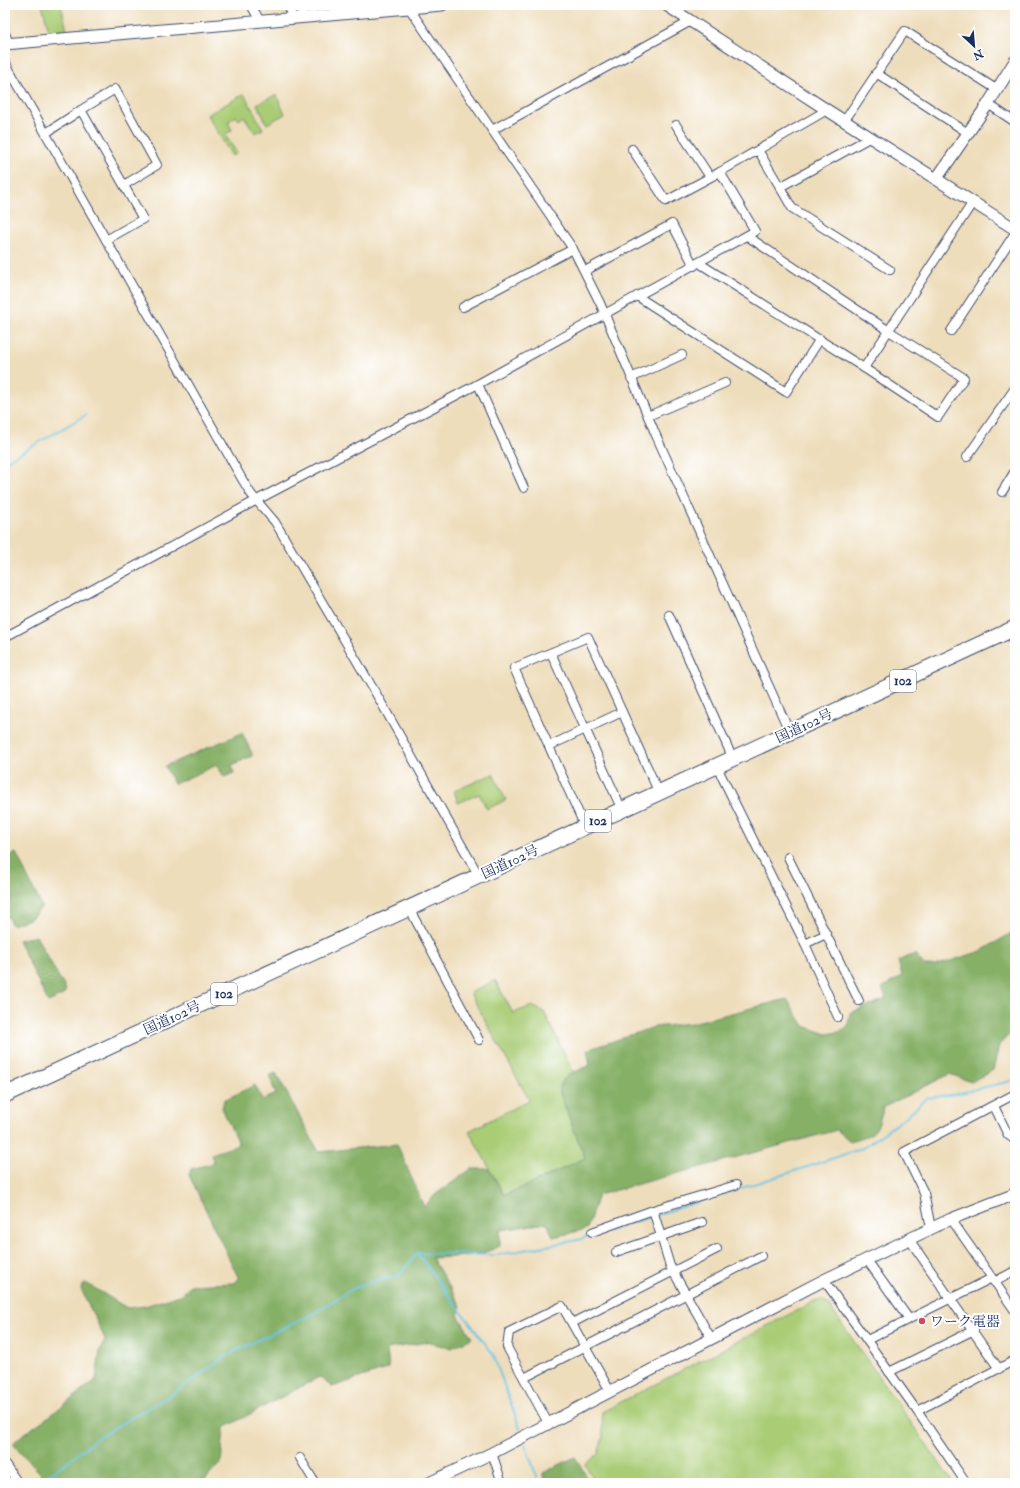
<svg xmlns="http://www.w3.org/2000/svg" width="1020" height="1488" font-family="'IM FELL Double Pica','Noto Serif JP',serif">
	<rect width="100%" height="100%" fill="#fff"/>
	<filter id="ink" filterUnits="userSpaceOnUse"><feTurbulence type="fractalNoise" baseFrequency=".025" numOctaves="2"/><feDisplacementMap in="SourceGraphic" scale="8" xChannelSelector="R" yChannelSelector="G"/><feConvolveMatrix kernelMatrix="1 2 1 2 8 2 1 2 1" color-interpolation-filters="sRGB"/></filter>
	<filter id="wash" filterUnits="userSpaceOnUse"><feTurbulence type="fractalNoise" baseFrequency=".012" numOctaves="4" result="noise"/><feDisplacementMap in="SourceGraphic" scale="16" xChannelSelector="R" yChannelSelector="G"/><feGaussianBlur stdDeviation="0.9" result="paint"/><feColorMatrix in="noise" values="0 0 0 0 0 0 0 0 0 0 0 0 0 0 0 0 0 1.4 0 .05"/><feComposite in="paint" operator="in"/></filter>
	<g filter="url(#wash)">
		<rect width="100%" height="100%" fill="#edb"/>
		<g fill="#a9cc75" stroke="#627e6a">
			<path d="M42,5h19l6,25 -18,1z"/>
			<path d="M244,94l19,35 -8,4 -11,-17 -5,4 -3,-4 -8,6 4,8 -7,5 12,18 -5,3 -25,-41z"/>
			<path d="M276,95l9,19 -18,10 -10,-20z"/>
			<path d="M493,774l13,26 -19,9 -8,-15 -21,9 -4,-12z"/>
			<path d="M495,980l18,33 19,-7 12,6 30,61c-10,5 -15,9 -14,21l25,64 -56,27 -25,10 -35,-64 60,-31 -59,-107z"/>
			<path d="M822,1300l6,4 125,179h-357l-11,-18 13,-11 5,-17 -1,-25 211,-110z"/>
		</g>
		<g fill="#86b066" stroke="#507062">
			<path d="M242,733l10,20v3l-20,9 2,8 -10,4 -7,-12 -43,19 -9,-18z"/>
			<path d="M16,853l26,54 -12,12 -18,6 -7,-13v-54z"/>
			<path d="M1015,931v98l-16,16 -6,25 -22,12 -21,-8 -66,33c-9,27 -6,26 -34,34l-13,-11 -239,65 -11,34 -34,8 -6,-14 -47,7v16c-17,10 -47,11 -68,12l29,48 -3,9 14,23 -21,10 -24,-6 -40,7 2,19 -57,19 -13,-10 -95,51 -3,36 -7,6 -11,13h-157l-6,-10 -27,-29 4,-5 35,-25 44,-34 4,-29 5,-12 -24,-50 1,-4 4,-2 41,25 18,-2 38,-12 7,-9 44,-2 5,-4 -50,-104 2,-6 23,-6 -3,-9 25,-8 2,-3 -16,-35 2,-8 31,-15 8,15 13,-6 -7,-18 7,-3 43,79 78,-8 27,63 11,-12 36,-26h18l15,26 25,-10 56,-27 -25,-64c-1,-20 15,-21 30,-29l-3,-15 67,-23 38,-4 95,-24 17,27 23,8 12,-2 9,-6 2,-13 36,-14 -4,-11 20,-12 -4,-15 17,-7 10,12h10l46,-15z"/>
			<path d="M36,936l30,54 -3,5 -15,7 -30,-62z"/>
			<path d="M575,1457l16,26h-45l-3,-10z"/>
		</g>
		<g fill="none" stroke-linecap="round" stroke-linejoin="round">
			<g stroke="#65c2e3" stroke-width="2">
				<path d="M5,462l81,-47"/>
				<path d="M656,1215l148,-47 59,-20 44,-32 20,-18 29,-4 59,-14"/>
				<path d="M605,1232l47,-16"/>
				<path d="M417,1253l76,101 27,75"/>
				<path d="M525,1444l14,39"/>
				<path d="M46,1476l17,-11 37,-29 71,-41 30,-21 24,-18 84,-40 43,-27 17,-7 30,-6 18,-23 80,2 81,-15 15,-5"/>
			</g>
		</g>
	</g>
	<g filter="url(#ink)">
		<g fill="none" stroke-linecap="round" stroke-linejoin="round">
			<g stroke="#3b496c" stroke-width="10">
				<g id="street">
					<path d="M251,5l9,16"/>
					<path d="M286,5l8,13"/>
					<path d="M409,8l164,241 27,54 55,130 135,300"/>
					<path d="M5,33l4,11"/>
					<path d="M5,62l237,417 9,15 24,28 103,175 101,179"/>
					<path d="M876,73l92,60"/>
					<path d="M988,104l27,18"/>
					<path d="M81,110l34,-21 42,76 -33,20"/>
					<path d="M845,120l60,-89 91,58"/>
					<path d="M676,125l34,52"/>
					<path d="M492,130l199,-109"/>
					<path d="M46,133l35,-23 62,109 -37,21"/>
					<path d="M871,137l-91,50 12,21 98,62"/>
					<path d="M632,149l34,52 54,-29"/>
					<path d="M758,150l22,37"/>
					<path d="M699,263l165,105 74,49 26,-39 -75,-47 -142,-95"/>
					<path d="M585,271l87,-47 22,42"/>
					<path d="M637,296l149,96 34,-53"/>
					<path d="M463,307l110,-58"/>
					<path d="M951,331l64,-98"/>
					<path d="M864,368l109,-166"/>
					<path d="M631,378l51,-23"/>
					<path d="M478,384l46,104"/>
					<path d="M648,416l77,-33"/>
					<path d="M967,457l48,-69"/>
					<path d="M1002,492l13,-21"/>
					<path d="M669,615l64,144"/>
					<path d="M5,637l252,-137 221,-116 277,-153 -35,-59 107,-62"/>
					<path d="M551,653l71,157"/>
					<path d="M549,746l73,-34"/>
					<path d="M717,767l88,177 33,73"/>
					<path d="M585,827l-71,-159 74,-31 71,156"/>
					<path d="M788,857l71,144"/>
					<path d="M409,908l70,132"/>
					<path d="M805,944l21,-10"/>
					<path d="M994,1106l14,29 7,5"/>
					<path d="M653,1210l17,56 41,72"/>
					<path d="M951,1219l64,92"/>
					<path d="M931,1228l-7,-35 -20,-41 111,-58"/>
					<path d="M592,1232l61,-22 83,-25"/>
					<path d="M909,1239l90,130"/>
					<path d="M616,1252l86,-30"/>
					<path d="M867,1260l42,59"/>
					<path d="M824,1280l93,131 49,72"/>
					<path d="M994,1282l21,-11"/>
					<path d="M572,1323l145,-74"/>
					<path d="M867,1340l125,-62"/>
					<path d="M889,1372l85,-42"/>
					<path d="M524,1378l237,-122"/>
					<path d="M917,1411l98,-51"/>
					<path d="M548,1423l-41,-76 2,-15 53,-26 48,85"/>
					<path d="M492,1453l10,30"/>
					<path d="M300,1458l15,25"/>
					<path d="M5,1464l13,19"/>
				</g>
			</g>
			<g stroke="#3b496c" stroke-width="13">
				<g id="secondary">
					<path d="M666,5l161,105 188,119"/>
					<path d="M5,44l437,-39"/>
					<path d="M937,178l51,-74 27,-43"/>
					<path d="M429,1483l63,-30 332,-173 127,-61 64,-25"/>
				</g>
			</g>
			<g stroke="#3b496c" stroke-width="17">
				<path id="highway" d="M5,1095l1010,-467"/>
			</g>
			<use href="#street" stroke="#fff" stroke-width="8"/>
			<use href="#secondary" stroke="#fff" stroke-width="11"/>
			<use href="#highway" stroke="#fff" stroke-width="15"/>
		</g>
	</g>
	<circle fill="#d1495b" stroke="#fff" stroke-width="1.5" cx="922" cy="1321" r="4"/>
	<g text-anchor="middle" dominant-baseline="central" stroke-width="4" stroke-linejoin="round" paint-order="stroke">
		<g fill="#fff" stroke="#5f6d8e" stroke-width="1">
			<rect x="890" y="670" width="26" height="22" rx="3"/>
			<rect x="585" y="810" width="26" height="22" rx="3"/>
			<rect x="211" y="983" width="26" height="22" rx="3"/>
		</g>
		<g font-size="13" font-weight="bold" fill="#1b2f5e">
			<text x="903" y="681">102</text>
			<text x="598" y="821">102</text>
			<text x="224" y="994">102</text>
		</g>
		<g font-size="14" fill="#1b2f5e" stroke="#fff">
			<text transform="translate(804 726) rotate(-25)">国道102号</text>
			<text transform="translate(510 862) rotate(-25)">国道102号</text>
			<text transform="translate(172 1018) rotate(-25)">国道102号</text>
		</g>
		<g font-size="14" fill="#1b2f5e" stroke="#fff" text-anchor="start">
			<text x="930" y="1321">ワーク電器</text>
		</g>
	</g>
	<rect width="1020" height="1488" fill="none" stroke="#fff" stroke-width="20"/>
	<g transform="translate(974 46) rotate(154)" stroke="#ffffff" stroke-width="3" paint-order="stroke">
	<path d="M0-3L7 15L0 10L-7 15Z" fill="#1b2f5e"/>
	<text y="-6" font-size="11" font-weight="bold" text-anchor="middle" fill="#1b2f5e">N</text>
	</g>
</svg>
